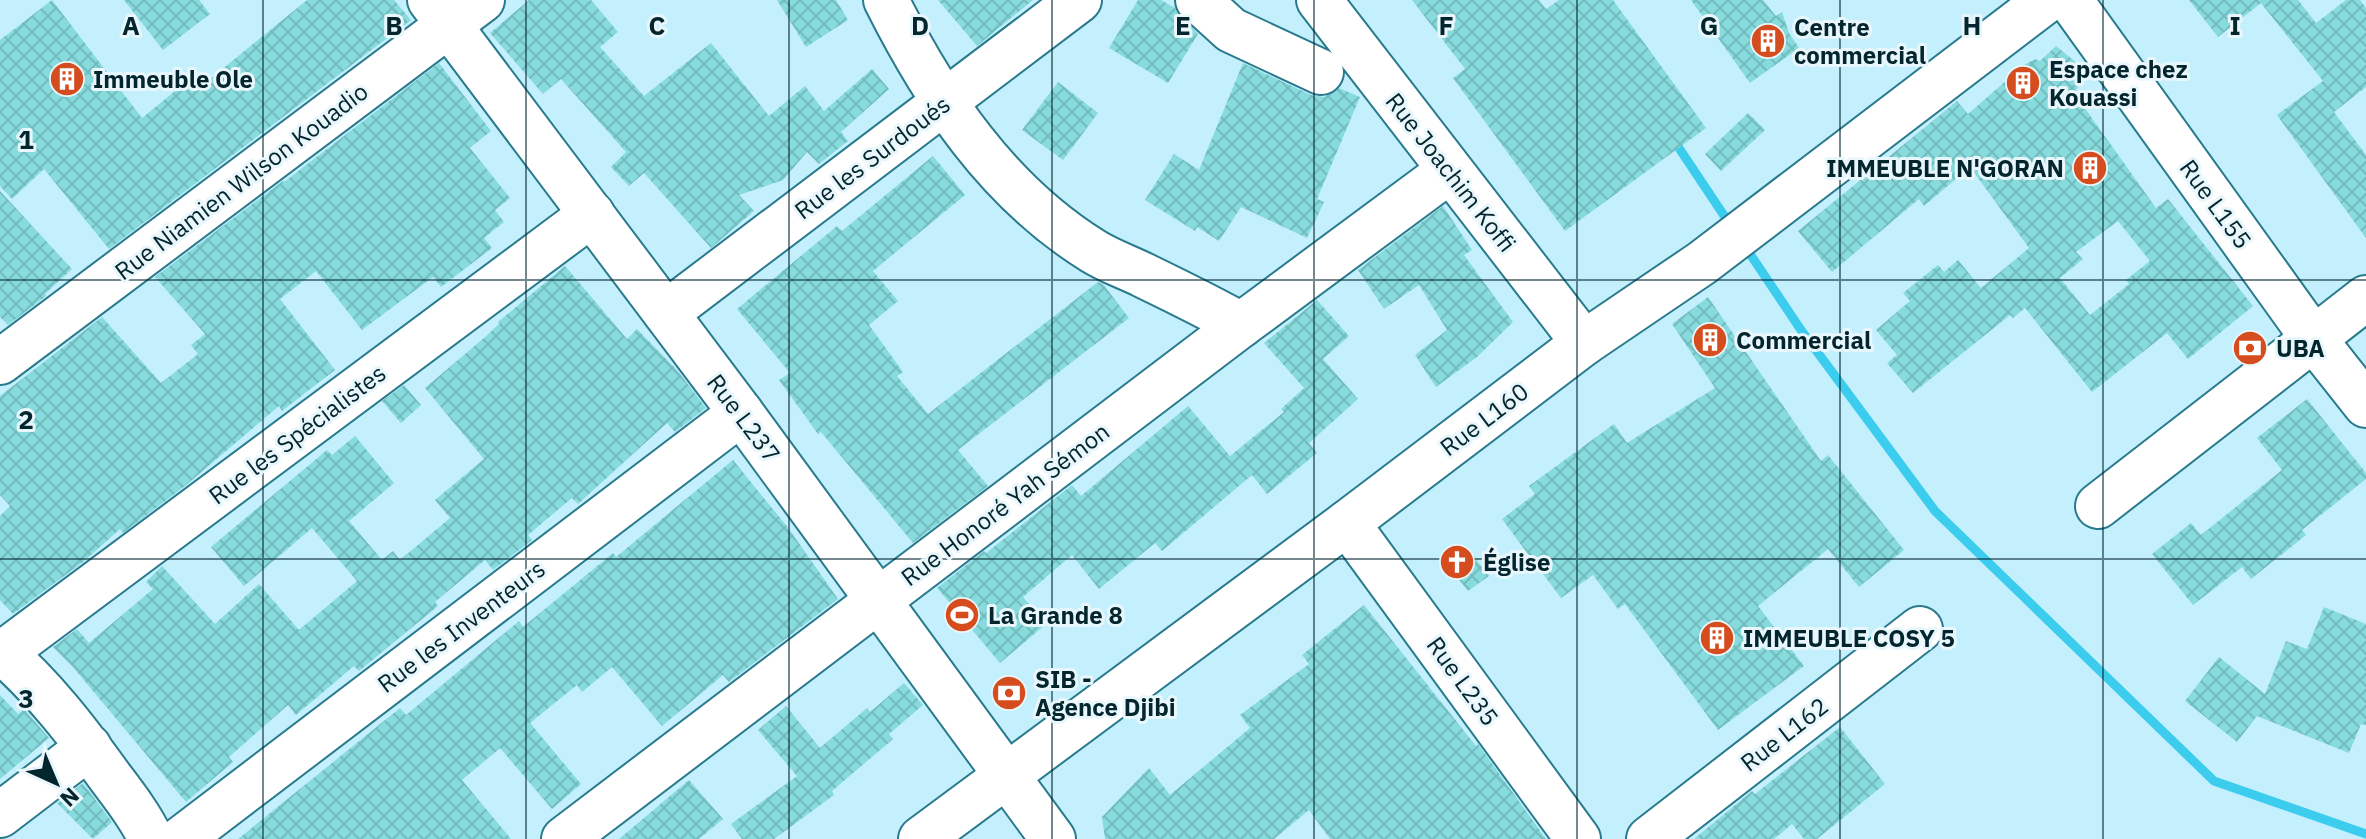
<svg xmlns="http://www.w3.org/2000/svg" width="2366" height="839" font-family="'IBM Plex Sans',sans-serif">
	<defs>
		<pattern id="building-cross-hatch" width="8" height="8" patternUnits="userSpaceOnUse" patternTransform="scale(2)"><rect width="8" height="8" fill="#87dbdd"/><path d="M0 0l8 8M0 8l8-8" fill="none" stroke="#73bcbe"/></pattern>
	</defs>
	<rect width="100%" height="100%" fill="#c4f0fd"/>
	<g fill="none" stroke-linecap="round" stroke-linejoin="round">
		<g stroke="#3cccee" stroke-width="9">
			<path d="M1673,139l58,87"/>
			<path d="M1744,245l57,85 134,181 279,270 152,53"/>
		</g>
	</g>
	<g fill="url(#building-cross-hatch)" fill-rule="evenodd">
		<path d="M52,0l90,118 54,-44 8,10 103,-84h87l17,20 -302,229 -65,-80 -32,30 -12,-13v-146z"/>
		<path d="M124,0h75l11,14 -47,36z"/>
		<path d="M529,0h62l27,32 -18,15 44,49 67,-53 58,73 36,-30 19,25 48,-42 17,20 -48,43 7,9 -29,23 -12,-12 -24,28 -44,15 15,16 -43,37 -67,-75 -15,13 -18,-19 15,-15 -65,-73 -18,15 -53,-61z"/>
		<path d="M777,0h59l12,20 -42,27z"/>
		<path d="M938,0h95l-56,46z"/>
		<path d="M1138,0h23l14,8 23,26 -30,49 -59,-35z"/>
		<path d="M1412,0h127l7,9 13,-9h54l93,128 -141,103 -112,-153 12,-9z"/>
		<path d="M1691,0h72l13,16 6,-4 7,21 10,15 -49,35z"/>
		<path d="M2189,0h109l18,23 30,-23h14l6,8v79l-32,25 32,43v83l-89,-123 46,-34 -62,-78 -43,34z"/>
		<path d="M2056,46l32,26 -14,21 82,115 12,-9 85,107 -65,53 -21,-26 -75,59 -67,-84 -12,10 -3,-3 -97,78 -26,-30 10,-8 -21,-25 34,-29 -7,-8 35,-28 6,7 14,-12 23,28 48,-40 -59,-81 -46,39 -5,-7 -87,73 -34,-41 159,-130 11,13 56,-49 11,-6 5,2zM2118,221l32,40 -24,19 3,4 -39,31 -30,-37 23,-19 -7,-7z"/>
		<path d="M439,63l52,68 -21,17 40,50 -15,12 9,12 -20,16 8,10 -51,39 -8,-10 -71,53 -46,-59 -36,28 55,71 -53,41 -3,-5 -94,80 -62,47 -3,-4 -37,33 -70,52 -13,-14v-84l10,-10 -10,-11v-99l102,-79 59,66 37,-29 -7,-9 14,-11 -50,-57 128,-96 1,1z"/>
		<path d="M1243,63l68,32 13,2 15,-9 21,9 -43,102 7,3 -17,36 -66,-31 -22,34 -22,-14 -2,4 -50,-31 29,-46 25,16z"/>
		<path d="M1058,82l40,31 -35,47 -41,-30z"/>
		<path d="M1748,113l17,17 -44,41 -16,-17z"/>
		<path d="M933,156l32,39 -92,76 25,30 -29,24 34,47 -6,4 31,38 170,-132 5,2 26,34 -171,132 30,36 -75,57 -92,-111 -3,2 -39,-54 11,-7 -53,-64 100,-83 5,5z"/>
		<path d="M0,191l72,78 -27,25 1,2 -38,29 -8,-8z"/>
		<path d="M1443,206l29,44 -8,5 49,67 -36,35 -41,30 -21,-32 32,-25 -28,-45 -35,24 -26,-39z"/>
		<path d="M565,266l62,73 10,-10 40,41 29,38 -31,24 -8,-9 -89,81 -6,-6 -44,37 4,5 -39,30 -8,-10 -50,42 3,4 -79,65 -5,-5 -58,49 -8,-10 -59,52 4,5 -47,40 -114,-136 -19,-19 24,-18 12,14 64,-54 -7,-7 16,-16 53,58 44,-40 40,46 58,-49 -45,-53 -68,58 -33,-39 116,-97 5,5 23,-19 39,47 -45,38 33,39 11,-9 7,9 50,-42 -15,-18 49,-41 -59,-71 60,-51 15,-14 -2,-1z"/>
		<path d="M1708,297l113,164 7,-6 76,95 -45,37 -31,-38 -70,57 46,60 -86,64 -93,-126 -7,5 -25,-34 -32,23 -59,-79 33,-25 -6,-8 85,-62 13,19 88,-55 -43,-64z"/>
		<path d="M1317,300l32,36 -26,23 35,40 -49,44 8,10 -50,41 -15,-19 -90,76 -7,-8 -56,46 -27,-34 -49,42 23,27 -46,39 -63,-75 47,-37 2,2 86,-68 9,11 107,-90 42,50 54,-44 -3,-3 23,-21 -40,-45z"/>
		<path d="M404,385l17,20 -20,18 -19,-22z"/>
		<path d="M2307,399l59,74v6l-64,51 4,5 -55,44 -9,-12 -49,38 -41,-51 39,-31 10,12 81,-65 -25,-32z"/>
		<path d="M733,460l56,69 49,70 -109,83 -6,-7 -61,51 -50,-59 -30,25 -5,-7 -47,38 51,61 -29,25 -52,-61 -38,32 49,59h-273l162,-131 6,7 113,-94 4,6 90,-74 3,4z"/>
		<path d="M1466,546l23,30 -21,15 -23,-29z"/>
		<path d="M1364,605l112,141 2,-2 68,95h-216l-21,-29 -35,29h-169l-3,-22 47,-49 21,27 80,-67 -10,-13 69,-51 -7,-9z"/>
		<path d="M2324,607l42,17v101l-5,-1 -12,29 -92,-37 -20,26 -52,-41 34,-44 46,37 21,-53 21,8z"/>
		<path d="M904,683l19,22 -34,29 4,5 -61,52 2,4 -60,44h-32l-11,-15 66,-48 -39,-46 28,-24 34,42 47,-40 3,4z"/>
		<path d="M0,695l18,19 6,-5 25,29 -49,41z"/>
		<path d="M1840,727l45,57 -68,55h-13l-12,-15 -18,15h-80l58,-48 3,3z"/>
		<path d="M689,780l34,39 -24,20h-80z"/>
		<path d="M83,783l29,39 -19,17 -36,-36z"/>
	</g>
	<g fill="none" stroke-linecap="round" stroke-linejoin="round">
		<g stroke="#2a7a8e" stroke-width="48">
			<g id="minor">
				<path d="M430,0l311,413 312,426"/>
				<path d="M886,0c49,98 112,192 207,251 16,10 34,16 50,24 33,16 66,32 98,50"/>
				<path d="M1198,0l33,30 90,42"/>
				<path d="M1319,0l265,343"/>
				<path d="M2070,0l243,338 53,67"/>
				<path d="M666,313l413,-313"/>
				<path d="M0,362l482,-362"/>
				<path d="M2098,506l268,-208"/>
				<path d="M1347,523l231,316"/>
				<path d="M0,650c43,37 77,81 110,127 15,20 30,39 41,62"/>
				<path d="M3,653l589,-439"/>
				<path d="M0,815l89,-68"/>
				<path d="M181,839l560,-426"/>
				<path d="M564,839l677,-514 208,-154"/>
				<path d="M921,839l426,-316 237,-180 118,-80 345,-263"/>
				<path d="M1649,839l271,-210"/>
			</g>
		</g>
		<use href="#minor" stroke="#fff" stroke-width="44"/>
	</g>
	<path fill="none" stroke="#03252d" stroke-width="2" stroke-opacity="0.55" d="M263,0v839M526,0v839M789,0v839M1052,0v839M1314,0v839M1577,0v839M1840,0v839M2103,0v839M0,280h2366M0,559h2366"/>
	<defs>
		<g id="building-disc" transform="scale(1.8)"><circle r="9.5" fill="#d54d1f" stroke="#e9f7fc"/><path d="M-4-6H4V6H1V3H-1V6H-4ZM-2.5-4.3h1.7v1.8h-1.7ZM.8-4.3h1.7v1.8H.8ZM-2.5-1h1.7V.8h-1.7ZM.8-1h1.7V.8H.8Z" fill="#fff"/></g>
		<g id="bank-disc" transform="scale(1.8)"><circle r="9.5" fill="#d54d1f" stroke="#e9f7fc"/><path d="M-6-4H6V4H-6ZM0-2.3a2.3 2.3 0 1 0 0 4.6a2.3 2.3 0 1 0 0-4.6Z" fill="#fff"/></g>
		<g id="church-disc" transform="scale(1.8)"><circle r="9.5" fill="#d54d1f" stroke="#e9f7fc"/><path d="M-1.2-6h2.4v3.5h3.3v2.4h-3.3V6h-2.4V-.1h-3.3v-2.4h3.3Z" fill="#fff"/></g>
		<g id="stadium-disc" transform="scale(1.8)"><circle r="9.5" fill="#d54d1f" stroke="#e9f7fc"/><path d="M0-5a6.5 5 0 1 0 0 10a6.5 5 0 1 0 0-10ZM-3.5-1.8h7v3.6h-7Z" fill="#fff"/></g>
	</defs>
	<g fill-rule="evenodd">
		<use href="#building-disc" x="1768" y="41"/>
		<use href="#building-disc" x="67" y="79"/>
		<use href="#building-disc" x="2023" y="83"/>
		<use href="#building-disc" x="2090" y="168"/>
		<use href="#building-disc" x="1710" y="340"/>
		<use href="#bank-disc" x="2250" y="348"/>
		<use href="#church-disc" x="1457" y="562"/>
		<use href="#stadium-disc" x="962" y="615"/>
		<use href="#building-disc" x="1717" y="638"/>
		<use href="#bank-disc" x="1009" y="693"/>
	</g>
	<g text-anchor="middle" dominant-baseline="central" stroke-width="6" stroke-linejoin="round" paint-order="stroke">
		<g font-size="24" font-weight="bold" fill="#03252d" stroke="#e9f7fc" text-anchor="start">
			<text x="1794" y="27">Centre<tspan x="1794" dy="28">commercial</tspan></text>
			<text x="2049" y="69">Espace chez<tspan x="2049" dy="28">Kouassi</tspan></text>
			<text x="93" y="79">Immeuble Ole</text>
			<text x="2064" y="168" text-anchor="end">IMMEUBLE N'GORAN</text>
			<text x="1736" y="340">Commercial</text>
			<text x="2276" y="348">UBA</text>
			<text x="1483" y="562">Église</text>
			<text x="988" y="615">La Grande 8</text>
			<text x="1743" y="638">IMMEUBLE COSY 5</text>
			<text x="1035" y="679">SIB -<tspan x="1035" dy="28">Agence Djibi</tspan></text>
		</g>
		<g font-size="24" fill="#03252d" stroke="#e9f7fc">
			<text transform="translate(872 157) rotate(-37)">Rue les Surdoués</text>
			<text transform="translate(1451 172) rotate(52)">Rue Joachim Koffi</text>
			<text transform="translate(241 181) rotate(-37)">Rue Niamien Wilson Kouadio</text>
			<text transform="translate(2216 204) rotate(54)">Rue L155</text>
			<text transform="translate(744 418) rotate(53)">Rue L237</text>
			<text transform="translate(1484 419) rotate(-37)">Rue L160</text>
			<text transform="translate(297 434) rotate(-37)">Rue les Spécialistes</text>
			<text transform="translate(1005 504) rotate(-37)">Rue Honoré Yah Sémon</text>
			<text transform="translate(461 626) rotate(-37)">Rue les Inventeurs</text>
			<text transform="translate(1463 681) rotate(54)">Rue L235</text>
			<text transform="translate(1784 734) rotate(-38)">Rue L162</text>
		</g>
	</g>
	<g font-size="26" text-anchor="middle" font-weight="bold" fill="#03252d" stroke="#e9f7fc" stroke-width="6" stroke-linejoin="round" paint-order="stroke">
		<text x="131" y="35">A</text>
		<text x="394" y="35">B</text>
		<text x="657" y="35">C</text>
		<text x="920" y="35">D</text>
		<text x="1183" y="35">E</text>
		<text x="1446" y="35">F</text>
		<text x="1709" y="35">G</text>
		<text x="1972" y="35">H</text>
		<text x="2235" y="35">I</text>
		<text x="26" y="149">1</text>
		<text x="26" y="429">2</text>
		<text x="26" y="708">3</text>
	</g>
	<g transform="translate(56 783) rotate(136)" stroke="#e9f7fc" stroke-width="6" paint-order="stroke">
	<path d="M0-6L14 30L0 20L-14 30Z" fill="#03252d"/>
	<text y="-12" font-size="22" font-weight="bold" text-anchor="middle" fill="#03252d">N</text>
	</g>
</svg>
